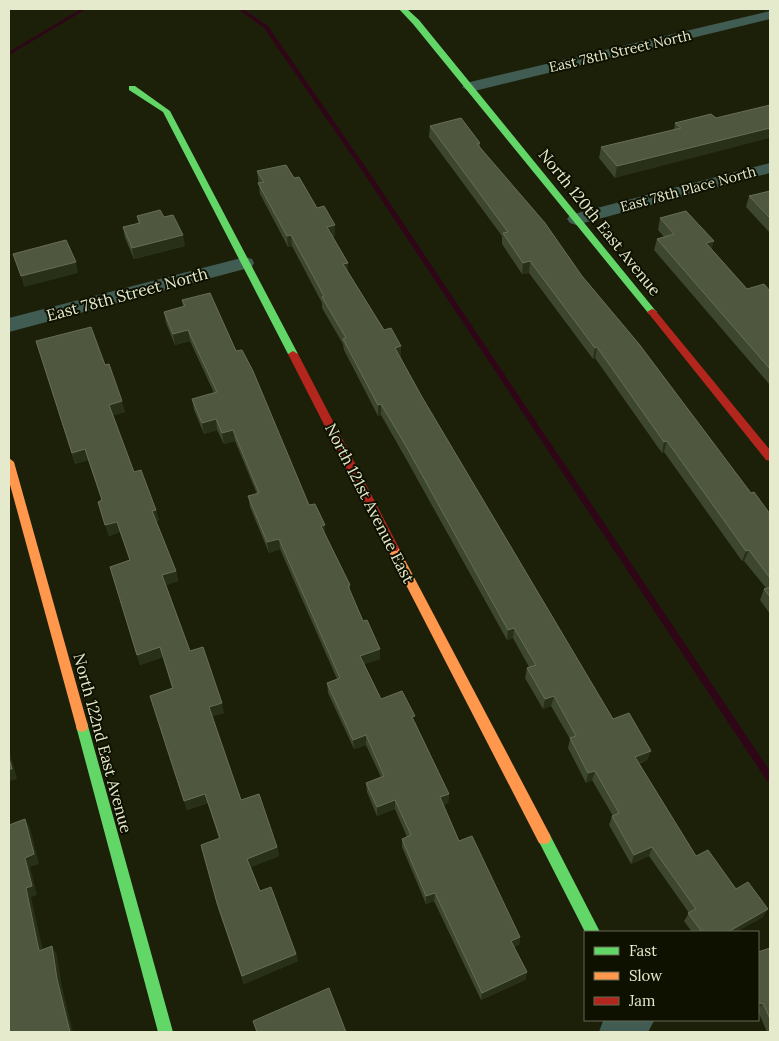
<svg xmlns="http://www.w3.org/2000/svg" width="779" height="1041" font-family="Lora,serif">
	<rect width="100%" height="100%" fill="#1d2009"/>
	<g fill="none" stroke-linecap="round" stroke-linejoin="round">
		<g fill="#2f0518" fill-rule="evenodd">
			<path d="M81,9h5l-77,46v-3z"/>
			<path d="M238,9h5l25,17 101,146 401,599v11l-3,-1 -404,-609 -99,-144z"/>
		</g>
		<g fill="#415c52" fill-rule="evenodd">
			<path d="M770,11v8l-300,73 -8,-5 8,-5z"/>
			<path d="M770,163v10l-194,52 -6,-2 -3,-4 3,-4z"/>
			<path d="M245,257l7,2 2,4 -2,4 -243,65v-14z"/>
			<path d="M607,1020h47v1l-6,11h-49l4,-11z"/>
		</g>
		<g fill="#63d668" fill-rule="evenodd">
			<path d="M399,9h8l12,11 236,290 2,2 -2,2h-6l-236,-290z"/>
			<path d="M129,86h6l35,25 128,243 -1,2 -4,1 -5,-3 -125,-242 -34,-22z"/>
			<path d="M82,720l5,2 1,4 85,306h-15l-82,-306 1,-4z"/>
			<path d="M544,832l5,1 51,99h-15l-48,-94 2,-5z"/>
		</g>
		<g fill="#ff974d" fill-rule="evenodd">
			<path d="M9,458l5,4 74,264 -1,4 -5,2 -5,-2 -1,-4 -67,-245z"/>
			<path d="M393,543l4,2 152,288 2,5 -2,5 -5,1 -5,-1 -152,-295 2,-3z"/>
		</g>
		<g fill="#b3261e" fill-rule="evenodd">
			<path d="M652,309l3,1 115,140v11l-4,-1 -117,-146 -2,-2z"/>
			<path d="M293,351l5,3 101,194 -2,3h-8l-2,-3 -99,-194z"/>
		</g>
	</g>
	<g fill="#3d462e">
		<path d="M711,114l-96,64 -16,-20 2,-11 73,-17 1,-7z"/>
		<path d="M430,126l50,17v4l102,129 169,217 19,21v100l-10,-14 4,-11 2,-1 -22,-27h-2l-78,-109 -2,1 -67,-95 -2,1 -64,-86 -7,1 -20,-30v-8l-73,-99z"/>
		<path d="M257,171l37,7 23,30 18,28 -3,1 16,26v9l53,85 -1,1 22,39 191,322 38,32 -4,9 -8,4 57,92 40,33 27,28 -27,15h-44l-8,-11 5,-8 -40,-57 -18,8 -22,-39 3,-9h1l-21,-36 -6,3 -18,-35 2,-9 -19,-33 -8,3 -18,-31 2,-10 2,-1 -16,-29 -6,2 -102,-183 -24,-42 -3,1 -34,-66 -1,-6 -21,-36v-5l-30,-57 -4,1 -28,-53z"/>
		<path d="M770,191v42l-24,-26 3,-11z"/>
		<path d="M137,216l27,1 21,29 -51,13 -9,-21 -2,-11 15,-4z"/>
		<path d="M660,218l52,32 35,39 23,2v94l-116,-135 3,-11 7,-2 -6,-7z"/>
		<path d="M182,300l54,51 73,154 16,29 25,51v7l30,67 -16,5 17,35 34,23 34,72 -1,9 -5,2 16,36 61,96 -1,8 -5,2 13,25 -2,8 -44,20 -47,-99 -8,3 -24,-57v-8l5,-2 -12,-28 -18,7 -10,-24 -1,-9 15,-6 -15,-32 -12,4 -26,-56 -1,-10 10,-4 -57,-130 -11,4 -19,-46 -2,-11 9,-2 -22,-53 -11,3 -7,-14 -13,4 -10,-24 -2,-11 22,-6 -24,-52 -15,4 -9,-22 -2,-11 19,-5z"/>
		<path d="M36,341l69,24 20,47 -12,3 21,57 25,48 -3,1 20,50 2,10 -12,4 24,66 34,62 -12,3 29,84 36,47 2,9 -28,11 9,24 36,63 2,7 -54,23 -25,-73 -18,-66 18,-6 -11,-36 -21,7 -37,-114 22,-8 -9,-31 -23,8 -30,-98 20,-7 -10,-28 -11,4 -11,-34 4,-2 -14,-40 -13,4z"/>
		<path d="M770,948v84h-3l-9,-21v-59z"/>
	</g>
	<g fill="#283018">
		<path d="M770,128v10l-155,40 2,-12z"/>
		<path d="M335,225v11l-8,2v-11z"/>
		<path d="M183,235l2,11 -51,13 -2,-11z"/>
		<path d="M291,235l1,11 -4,1 -1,-11z"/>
		<path d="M714,241l-3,11 -5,-9z"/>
		<path d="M530,261l-1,12 -7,1 1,-11z"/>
		<path d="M76,262l2,11 -54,14 -3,-11z"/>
		<path d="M348,263v11l-5,-10z"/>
		<path d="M188,330l2,11 -15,4 -2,-11z"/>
		<path d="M401,346v11l-6,2v-11z"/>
		<path d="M597,347l-2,11 -2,1 2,-11z"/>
		<path d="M122,401l3,11 -13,4 -3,-11z"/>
		<path d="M381,404v11l-3,1v-11z"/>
		<path d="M216,419l1,11 -13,4 -2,-11z"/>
		<path d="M233,430l2,11 -11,3 -2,-11z"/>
		<path d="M667,441l-3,11 -2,1 2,-11z"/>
		<path d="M85,449l3,11 -13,4 -3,-11z"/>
		<path d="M156,510l3,10 -4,1 -3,-10z"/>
		<path d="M117,522l3,10 -11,4 -4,-11z"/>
		<path d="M325,525v11l-4,-10z"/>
		<path d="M279,539l1,10 -11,4 -2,-11z"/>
		<path d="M749,550l-5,11h-2l4,-10z"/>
		<path d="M176,571l2,10 -14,5 -2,-11z"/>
		<path d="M514,628l-1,10 -6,2 1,-10z"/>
		<path d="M160,647l3,10 -23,8 -3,-10z"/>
		<path d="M380,649v10l-20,7v-10z"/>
		<path d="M554,696l-3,10 -8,3 2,-10z"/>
		<path d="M222,703l2,10 -13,4 -2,-10z"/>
		<path d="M366,735v10l-12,4 -1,-9z"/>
		<path d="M9,750l8,29 -8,2z"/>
		<path d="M651,751l-4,9 -16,6 4,-9z"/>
		<path d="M595,771l-3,9 -6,3 2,-10z"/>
		<path d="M205,794l3,9 -21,7 -3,-9z"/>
		<path d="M449,794l-1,9 -9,3 1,-9z"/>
		<path d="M395,800v9l-18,7v-9z"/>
		<path d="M25,819l5,9 9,36 -9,3 7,28 -6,2 14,62 -6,-8 -13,-63z"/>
		<path d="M277,847l2,9 -30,12 -2,-9z"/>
		<path d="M652,847l-3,9 -18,8 3,-9z"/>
		<path d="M435,893l-1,8 -8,3v-8z"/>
		<path d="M768,909l-5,8 -27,15h-8z"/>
		<path d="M520,937l-1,8 -10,4 2,-8z"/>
		<path d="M52,946l5,9 5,32 11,45h-3l-13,-53z"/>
		<path d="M296,954l2,7 -54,23 -2,-8z"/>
		<path d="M527,972l-2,8 -44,20 1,-7z"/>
		<path d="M763,1003l-5,6v-5z"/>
	</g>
	<g fill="#4f583f" stroke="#666f55">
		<path d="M770,105v23l-153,38 -16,-19 80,-19 -6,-5 36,-9 5,4z"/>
		<path d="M461,118l19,25 -3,1 68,79 37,53 57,68 112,149 3,-1 16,22v64l-21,-28 -3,1 -79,-110 -3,1 -67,-95 -2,1 -65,-87 -7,2 -20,-30 5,-1 -78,-106z"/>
		<path d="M286,165l8,13 5,-1 18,31 7,-2 11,19 -8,2 21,36 -5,1 41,66 7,-2 10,18 -6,2 27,49 191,322 16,-6 22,38 -16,6 61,99 12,-6 28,39 12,-7 20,27 -40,23h-26l-14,-19 8,-4 -44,-62 -18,8 -22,-39 7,-3 -24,-42 -7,2 -18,-35 6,-2 -22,-40 -9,3 -18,-31 9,-3 -22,-37 -6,2 -102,-184 -25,-42 -3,1 -35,-66 3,-1 -24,-41 2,-1 -33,-61 -4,1 -29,-53 6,-1 -7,-11z"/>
		<path d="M770,191v27l-21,-22z"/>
		<path d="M160,210l4,7 9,-2 10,20 -51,13 -9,-21 17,-4 -3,-7z"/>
		<path d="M686,211l28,30 -8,2 41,46 17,-5 6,7v78l-113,-130 17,-5 -14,-16z"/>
		<path d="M66,240l10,22 -55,14 -8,-22z"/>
		<path d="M210,293l26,58 6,-1 11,21 56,134 6,-1 10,21 -4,1 29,59 -2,1 15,35 4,-1 13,29 -20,7 21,43 21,-8 13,25 -3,1 37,77 -9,3 19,44 13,-5 48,101 -9,4 16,31 -45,21 -47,-100 -9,3 -24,-57 9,-4 -16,-35 -18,7 -11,-24 18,-7 -18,-41 -13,5 -26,-57 13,-5 -61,-139 -12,3 -19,-46 11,-3 -26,-63 -11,3 -6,-14 -14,4 -10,-24 25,-7 -29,-62 -15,4 -9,-22 21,-6 -3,-6z"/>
		<path d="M91,327l14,38 4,-1 13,37 -13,4 25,67 7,-2 15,40 -4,1 24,60 -14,4 28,76 13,-4 19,56 -13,4 32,93 18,-6 18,53 -30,12 13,32 11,-4 25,67 -54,22 -25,-73 -16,-58 19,-7 -15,-44 -21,7 -34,-105 23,-8 -13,-41 -23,8 -27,-88 20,-7 -13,-38 -12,3 -7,-23 4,-2 -17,-51 -13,4 -36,-112z"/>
		<path d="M770,587v10l-6,-8z"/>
		<path d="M9,758l3,11h-3z"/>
		<path d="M25,819l9,35 -9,4 7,28 -6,2 13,63 13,-5 5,33 13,53h-61v-207z"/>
		<path d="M770,948v71l-7,-16 -5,1v-52z"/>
		<path d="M329,988l17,44h-89l-4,-11z"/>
	</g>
	<g text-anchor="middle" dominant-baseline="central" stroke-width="4" stroke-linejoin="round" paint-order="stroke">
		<g font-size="14" fill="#e5eacc" stroke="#0e1100">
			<text transform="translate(620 51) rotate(-13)">East 78th Street North</text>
			<text transform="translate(688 189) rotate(-15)">East 78th Place North</text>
		</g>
		<g font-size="16" fill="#e5eacc" stroke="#0e1100">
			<text transform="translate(600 222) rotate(51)">North 120th East Avenue</text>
			<text transform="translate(127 294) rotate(-15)">East 78th Street North</text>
			<text transform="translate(370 503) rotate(63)">North 121st Avenue East</text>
			<text transform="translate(103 743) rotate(75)">North 122nd East Avenue</text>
		</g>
	</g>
	<rect width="779" height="1041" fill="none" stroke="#e5eacc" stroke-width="20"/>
	<rect x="584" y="931" width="175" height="90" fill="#0e1100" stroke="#646852"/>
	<rect x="594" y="947" width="25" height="8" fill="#63d668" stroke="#646852"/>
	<text x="629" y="956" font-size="15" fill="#e5eacc">Fast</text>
	<rect x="594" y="972" width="25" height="8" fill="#ff974d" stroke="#646852"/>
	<text x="629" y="981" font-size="15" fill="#e5eacc">Slow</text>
	<rect x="594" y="997" width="25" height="8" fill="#b3261e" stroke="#646852"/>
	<text x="629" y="1006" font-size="15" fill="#e5eacc">Jam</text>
</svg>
